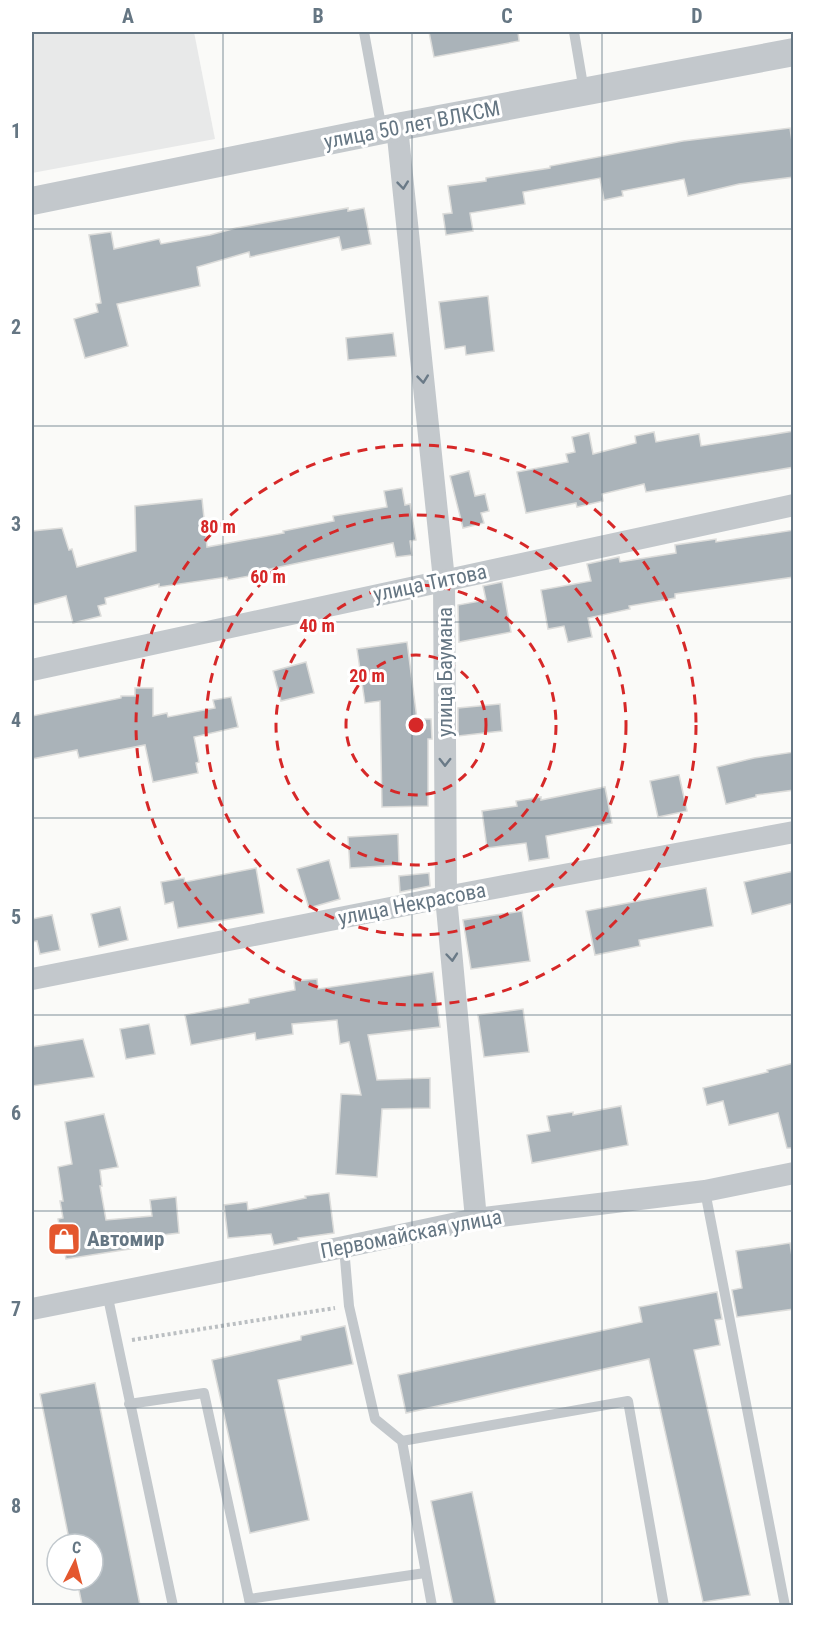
<svg xmlns="http://www.w3.org/2000/svg" width="825" height="1637" font-family="'Roboto Condensed',sans-serif">
	<rect width="100%" height="100%" fill="#fafaf8"/>
	<path fill="#e8e9e9" d="M32,32h162l21,107 -183,34z"/>
	<g fill="#aab3b9" stroke="#dcdcda" stroke-width="1.5">
		<path d="M429,32h89l1,9 -85,16z"/>
		<path d="M790,128l4,27v22l-55,7 -51,12 -4,-17 -62,12 1,5 -19,4 -4,-22 -77,14 2,12 -55,9 3,18 -27,4 -3,-21 9,-1 -4,-27 38,-5v-3l64,-10v-2l133,-25z"/>
		<path d="M348,208v3l16,-3 7,36 -29,6 -3,-13 -89,20 -1,-5 -52,15 3,19 -83,18 11,42 -43,12 -11,-39 24,-7 -2,-8 5,-1 -12,-68 22,-3 3,17 45,-10 2,5 49,-9 26,-7z"/>
		<path d="M488,296l6,55 -28,4 -1,-9 -20,3 -6,-47z"/>
		<path d="M393,333l3,23 -48,4 -2,-22z"/>
		<path d="M794,431v36l-148,25 -2,-8 -42,10 1,7 -26,6 -1,-4 -50,10 -9,-41 51,-10 -2,-8 9,-2 -3,-15 17,-4 4,21 43,-11 -1,-7 19,-4 2,10 43,-8 2,12z"/>
		<path d="M469,471l6,25 10,-2 4,17 -8,2 3,10 -21,5 -13,-52z"/>
		<path d="M402,488l3,17 5,-1 6,36 -6,1 2,14 -16,2 -3,-14 -128,27 1,3 -38,7 -1,-3 -68,10v-3l-54,14 1,6 -8,2 3,10 -28,7 -7,-27 -34,9v-74l30,-3 7,22 3,-1 5,18 59,-16 -1,-45 67,-7 5,48 77,-14 -1,-2 51,-10 -1,-5 54,-9 -3,-16z"/>
		<path d="M794,530v47l-119,17v4l-46,8 1,3 -42,9 4,19 -24,5 -4,-16 -16,3 -7,-39 50,-9 -4,-17 32,-7 1,5 56,-9 -1,-8 41,-6v3z"/>
		<path d="M502,582l9,50 -52,10 -1,-37 28,-5 -3,-14z"/>
		<path d="M407,642l10,77h14l1,20h-4v67l-46,1 -2,-106 -15,2 -8,-54z"/>
		<path d="M306,662l8,31 -33,8 -8,-30z"/>
		<path d="M135,688h18v28l14,-3 1,4 47,-9 -2,-8 18,-3 7,30 -44,10 5,25 -3,1 2,10 -45,9 -8,-37 -66,13 -2,-8 -45,9v-43l89,-18v-2h14z"/>
		<path d="M500,704l2,27 -44,5v-28z"/>
		<path d="M794,752v38l-38,5v2l-30,7 -9,-37 37,-9z"/>
		<path d="M679,775l8,36 -29,6 -8,-36z"/>
		<path d="M605,787l7,36 -66,13 3,22 -20,3 -3,-18 -39,5 -5,-37 35,-5 -1,-5 25,-4v3z"/>
		<path d="M398,834l1,31 -49,3 -2,-31z"/>
		<path d="M329,860l11,39 -31,9 -12,-39z"/>
		<path d="M256,868l8,45 -86,15 -5,-26 -8,2 -4,-22 23,-4 1,4z"/>
		<path d="M794,871v32l-42,11 -8,-32z"/>
		<path d="M429,873l1,13 -30,6 -1,-16z"/>
		<path d="M706,888l7,38 -74,14 1,6 -45,9 -9,-44z"/>
		<path d="M120,907l8,33 -29,7 -8,-33z"/>
		<path d="M522,911l8,50 -59,8 -8,-49z"/>
		<path d="M52,915l8,35 -20,4 -3,-13 -5,1v-23z"/>
		<path d="M433,972l7,55 -72,8 9,45 53,-2v30l-48,1 -5,68 -41,-3 5,-80 20,1 -12,-53 -9,2 -3,-24 -45,4 1,10 -37,6 -1,-7 -64,12 -6,-30 64,-12v-4l46,-9 -1,-9 23,-2 1,10z"/>
		<path d="M523,1009l6,43 -45,5 -6,-42z"/>
		<path d="M149,1024l6,30 -29,5 -6,-30z"/>
		<path d="M83,1039l11,38 -62,9v-39z"/>
		<path d="M794,1063v85h-7l-9,-35 -49,12 -6,-24 -16,4 -4,-17 65,-16 -1,-2z"/>
		<path d="M621,1106l7,39 -96,18 -5,-28 23,-4 -3,-15 26,-4v3z"/>
		<path d="M104,1114l14,53 -18,3 2,16h-2l6,34 46,-4 -2,-16 26,-3 3,36 -25,3 1,9 -89,14 -8,-40 5,-1 -3,-17h3l-5,-34 14,-3 -7,-42z"/>
		<path d="M329,1193l5,40 -36,5 1,2 -25,5 -3,-11 -43,4 -4,-33 23,-3 1,8 58,-12 -1,-2z"/>
		<path d="M790,1243l4,27v39l-57,8 -5,-27 10,-2 -6,-37z"/>
		<path d="M717,1292l5,27 -7,1 5,25 -26,5 56,245 -47,7 -54,-243 -243,54 -8,-38 244,-53 -3,-15z"/>
		<path d="M345,1326l8,38 -75,16 31,140 -59,13 -38,-173 89,-20v-4z"/>
		<path d="M95,1383l45,222h-58l-5,-25h16v-36h-23l-30,-150z"/>
		<path d="M472,1492l24,113h-43l-22,-104z"/>
	</g>
	<g fill="none" stroke-linecap="round" stroke-linejoin="round">
		<path stroke="#bbbfc2" stroke-width="4" stroke-dasharray="3 3" stroke-linecap="butt" d="M132,1340l203,-32"/>
		<g stroke="#c3c8cc" stroke-width="10">
			<path d="M364,32l18,98"/>
			<path d="M574,32l10,59"/>
			<path d="M705,1191l80,415"/>
			<path d="M344,1247l5,59 26,113 27,22 30,165"/>
			<path d="M107,1293l66,313"/>
			<path d="M129,1404l75,-11 45,206"/>
			<path d="M402,1441l226,-40 36,205"/>
			<path d="M250,1604l-1,-5 176,-26"/>
		</g>
		<g stroke="#c3c8cc" stroke-width="22">
			<path d="M397,127l47,453 2,317 30,322"/>
			<path d="M32,670l762,-165"/>
			<path d="M32,979l414,-82 348,-65"/>
			<path d="M32,1309l312,-62 132,-28 229,-28 89,-18"/>
		</g>
		<path stroke="#c3c8cc" stroke-width="28" d="M32,201l365,-74 397,-75"/>
	</g>
	<defs><path id="oneway-chevron" d="M-2-3.5L2.5 0L-2 3.5" fill="none" stroke-width="1.6" stroke-linecap="round" stroke-linejoin="round" transform="scale(1.5)"/></defs>
	<g stroke="#6a7a87">
		<use href="#oneway-chevron" transform="translate(403 185) rotate(84)"/>
		<use href="#oneway-chevron" transform="translate(423 379) rotate(84)"/>
		<use href="#oneway-chevron" transform="translate(445 762) rotate(90)"/>
		<use href="#oneway-chevron" transform="translate(452 957) rotate(85)"/>
	</g>
	<path fill="none" stroke="#657683" stroke-width="1.5" stroke-opacity="0.55" d="M223,32v1574M412,32v1574M602,32v1574M32,229h762M32,426h762M32,622h762M32,818h762M32,1015h762M32,1211h762M32,1408h762"/>
	<g fill="none" stroke="#d62828" stroke-width="3" stroke-dasharray="10 8">
		<circle cx="416" cy="725" r="70"/>
		<circle cx="416" cy="725" r="140"/>
		<circle cx="416" cy="725" r="210"/>
		<circle cx="416" cy="725" r="280"/>
	</g>
	<defs>
		<g id="shop-square" transform="scale(1.725)"><rect x="-9" y="-9" width="18" height="18" rx="4" fill="#e4572e" stroke="#fff"/><path d="M-5-2.5h2.3a2.7 3.5 0 0 1 5.4 0H5L5.5 6h-11ZM-1.5-2.5h3a1.5 2.3 0 0 0-3 0Z" fill="#fff"/></g>
	</defs>
	<g fill-rule="evenodd">
		<use href="#shop-square" x="64" y="1239"/>
	</g>
	<g text-anchor="middle" dominant-baseline="central" stroke-width="6" stroke-linejoin="round" paint-order="stroke">
		<g font-size="21" fill="#657683" stroke="#fff">
			<text transform="translate(412 125) rotate(-11)">улица 50 лет ВЛКСМ</text>
			<text transform="translate(430 583) rotate(-12)">улица Титова</text>
			<text transform="translate(445 672) rotate(-90)">улица Баумана</text>
			<text transform="translate(412 904) rotate(-11)">улица Некрасова</text>
			<text transform="translate(411 1234) rotate(-11)">Первомайская улица</text>
		</g>
		<g font-size="21" font-weight="bold" fill="#657683" stroke="#fff" text-anchor="start">
			<text x="87" y="1239">Автомир</text>
		</g>
	</g>
	<circle cx="416" cy="725" r="9" fill="#d62828" stroke="#fff" stroke-width="3"/>
	<g font-size="18" text-anchor="middle" font-weight="bold" fill="#d62828" stroke="#fff" stroke-width="6" stroke-linejoin="round" paint-order="stroke">
		<text x="218" y="533">80 m</text>
		<text x="268" y="583">60 m</text>
		<text x="317" y="632">40 m</text>
		<text x="367" y="682">20 m</text>
	</g>
	<rect width="825" height="1637" fill="none" stroke="#ffffff" stroke-width="66"/>
	<g transform="translate(75 1562) rotate(6)"><circle r="28" fill="#ffffff" stroke="#c1c8cd" stroke-width="1.5"/>
	<path d="M0-4.5L10 22L0 15L-10 22Z" fill="#e4572e"/>
	<text y="-9" font-size="16" font-weight="bold" text-anchor="middle" fill="#657683">С</text>
	</g>
	<rect x="33" y="33" width="759" height="1571" fill="none" stroke="#657683" stroke-width="2"/>
	<g font-size="20" text-anchor="middle" font-weight="bold" fill="#657683">
		<text x="128" y="23">A</text>
		<text x="318" y="23">B</text>
		<text x="507" y="23">C</text>
		<text x="697" y="23">D</text>
		<text x="16" y="138">1</text>
		<text x="16" y="334">2</text>
		<text x="16" y="531">3</text>
		<text x="16" y="727">4</text>
		<text x="16" y="924">5</text>
		<text x="16" y="1120">6</text>
		<text x="16" y="1316">7</text>
		<text x="16" y="1513">8</text>
	</g>
</svg>
